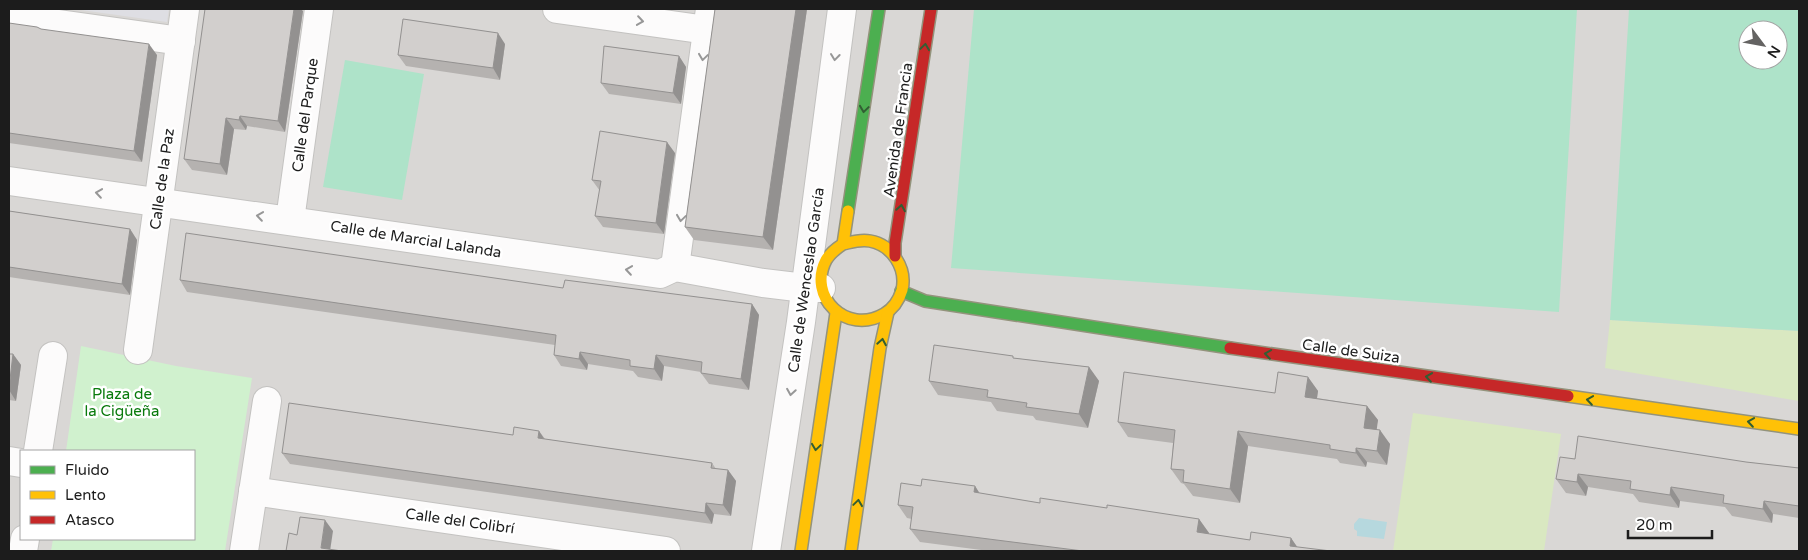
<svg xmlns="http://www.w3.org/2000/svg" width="1808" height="560" font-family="'Varela Round',sans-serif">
	<rect width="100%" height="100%" fill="#eae7e4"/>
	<path fill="#d9d7d5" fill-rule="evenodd" d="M9,9h1790v542h-1790zM1748,30h30v30h-30zM21,451h173v88h-173z"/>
	<g fill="#d9e8c1">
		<path d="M1610,320l189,11v70l-194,-33z"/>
		<path d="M1413,413l148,21 -17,117h-151z"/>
	</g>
	<path fill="#d0f1ce" d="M81,346l95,20 76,12 -27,173h-174l2,-12h141v-88h-128z"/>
	<g fill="#aee3c9" fill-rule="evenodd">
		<path d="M974,9h603l-18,303 -608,-44z"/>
		<path d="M1629,9h170v322l-189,-11zM1748,30h30v30h-30z"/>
		<path d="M345,60l79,14 -22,126 -79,-13z"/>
	</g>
	<path fill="#dedee3" d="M74,9h95l-2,13z"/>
	<path fill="#b6d8de" d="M1359,518l28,4 -3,17 -27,-3v-5l-3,-2v-5z"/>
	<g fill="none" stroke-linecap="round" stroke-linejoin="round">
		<g stroke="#c3c2c0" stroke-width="30">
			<g id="street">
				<path d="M557,9l150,21"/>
				<path d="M9,17l172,24"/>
				<path d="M9,181l651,93 15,-7 88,16 42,5h16"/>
				<path d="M290,220l29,-211"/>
				<path d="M675,267l35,-258"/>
				<path d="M138,350l47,-341"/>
				<path d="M38,451l15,-95"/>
				<path d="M9,461l12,2"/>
				<path d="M253,491l413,60"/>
				<path d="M23,551l2,-12"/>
				<path d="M244,551l23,-150"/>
				<path d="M766,551l35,-229 41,-313"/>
			</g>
		</g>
		<g stroke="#93937c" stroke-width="14">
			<g id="fast">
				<path d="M848,211l31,-202"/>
				<path d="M901,291l24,10 305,47"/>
			</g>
		</g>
		<g stroke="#93937c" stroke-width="14">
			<g id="slow">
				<path d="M843,244c9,-2 17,-5 27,-3 22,4 37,27 32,49 -3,10 -9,19 -18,24 -38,22 -77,-18 -58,-54 4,-7 11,-12 17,-16l5,-33"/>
				<path d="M1568,396l231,33"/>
				<path d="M801,551l35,-238"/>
				<path d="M851,551l29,-203 8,-36"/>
			</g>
		</g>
		<g stroke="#93937c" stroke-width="14">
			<g id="jam">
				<path d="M895,256v-13l36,-234"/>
				<path d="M1230,348l338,48"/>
			</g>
		</g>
		<use href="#street" stroke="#fcfbfb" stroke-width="28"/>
		<use href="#fast" stroke="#4caf50" stroke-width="11"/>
		<use href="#slow" stroke="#ffc107" stroke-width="11"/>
		<use href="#jam" stroke="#c62828" stroke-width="11"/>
	</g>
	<g fill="#b5b2b0">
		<path d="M715,9h92l-34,241 -79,-10 -9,-13z"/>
		<path d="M303,11l-18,121 -38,-6 -1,4 -12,-1 -7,46 -35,-5 -8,-11z"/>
		<path d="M9,23l32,6 116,26 -15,107 -133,-19z"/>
		<path d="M505,44l-5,36 -94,-14 -8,-11z"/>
		<path d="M679,56l7,11 -5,37 -72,-10 -8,-11z"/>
		<path d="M675,153l-11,81 -61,-7 -8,-11 5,-25 -8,-11z"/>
		<path d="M9,211l121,18 7,11 -7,55 -121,-18z"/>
		<path d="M180,280l383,8 189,16 7,11 -10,75 -40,-6 -8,-11v-1l-37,-6 -2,15 -24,-4 -5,-6 -45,-7 -1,6 -26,-4 -7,-11 1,-10 -368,-53z"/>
		<path d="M9,354h4l8,11 -5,36 -7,-1z"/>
		<path d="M1014,358l75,9 10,14 -11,47 -52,-8 -3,-4 -36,-5 -6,-9 -53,-7 -9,-14z"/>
		<path d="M1308,377l10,14 -1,7 50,8 11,14 -2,9 14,15 -3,21 -20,-3 -1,5 -26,-4 -3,-4 -89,-13 -8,57 -47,-7 -9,-12 -3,-1 -10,-14 2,-26 -45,-6 -10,-15 157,-29z"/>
		<path d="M539,431l6,8 167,24 4,6 12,1 8,11 -5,35 -17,-2 -2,10 -422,-60 -8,-11 231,-18z"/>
		<path d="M1575,459l171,3 53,6v50l-26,-4 -1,9 -40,-7 -7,-9 -45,-6 -1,7 -40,-6 -6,-8 -45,-7 -2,9 -20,-3 -10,-14z"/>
		<path d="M921,486h54l4,7 61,10 67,5 92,11 10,14 -1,1 42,6 41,-2 6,9 34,4h-342l-69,-9 -10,-13 2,-10 -5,-1 -9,-13z"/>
	</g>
	<g fill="#939190">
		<path d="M294,9h7l2,2 -18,121 -7,-11z"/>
		<path d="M796,9h11l-34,241 -10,-13z"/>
		<path d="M498,33l7,11 -5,36 -7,-12z"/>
		<path d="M149,44l8,11 -15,107 -8,-11z"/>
		<path d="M679,56l7,11 -5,37 -8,-11z"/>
		<path d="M240,116l7,10 -1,4 -7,-10z"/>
		<path d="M226,118l8,11 -7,46 -7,-11z"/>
		<path d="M667,142l8,11 -11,81 -8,-11z"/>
		<path d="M130,229l7,11 -7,55 -8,-11z"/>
		<path d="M752,304l7,11 -10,75 -8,-11z"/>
		<path d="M580,352l8,12 -1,6 -8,-11z"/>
		<path d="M13,354l8,11 -5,36 -7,-11z"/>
		<path d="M656,355l8,11 -2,15 -8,-12z"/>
		<path d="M1089,367l10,14 -11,47 -9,-14z"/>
		<path d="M1308,377l10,14 -3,20 -10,-14z"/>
		<path d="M1367,406l11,14 -3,22 -11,-14z"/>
		<path d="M1380,430l10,14 -3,21 -10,-14z"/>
		<path d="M539,431l8,12 -9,-5z"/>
		<path d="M1238,431l10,15 -8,57 -10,-14z"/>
		<path d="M1356,448l11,14 -1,5 -10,-14z"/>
		<path d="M728,470l8,11 -5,35 -8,-11z"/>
		<path d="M1578,474l10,13 -2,9 -9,-14z"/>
		<path d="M975,486l9,14 -10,-8z"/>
		<path d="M1671,487l9,14 -1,7 -9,-13z"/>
		<path d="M1764,501l9,13 -1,9 -9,-14z"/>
		<path d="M706,503l8,11 -2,10 -7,-11z"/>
		<path d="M1199,519l10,14 -2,13 -10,-14z"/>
		<path d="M325,520l8,11 -3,20 -9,-3z"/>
		<path d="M1291,538l9,13 -10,-5z"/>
	</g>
	<g fill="#d2cfcd" stroke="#939190">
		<path d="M205,9h89l-16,112 -38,-5 -1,4 -13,-2 -6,46 -36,-5z"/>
		<path d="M715,9h81l-33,228 -78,-10z"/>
		<path d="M403,19l95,14 -5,35 -95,-13z"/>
		<path d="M9,23l28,4 4,2 108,15 -15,107 -125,-18z"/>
		<path d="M604,46l75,10 -6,37 -72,-10z"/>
		<path d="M600,131l67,11 -11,81 -61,-7 6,-35 -9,-1z"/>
		<path d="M9,211l121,18 -8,55 -113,-17z"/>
		<path d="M186,233l377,55 2,-8 187,24 -11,75 -40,-6 1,-11 -46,-7 -2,14 -24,-3v-6l-50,-8 -1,7 -25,-4 2,-20 -376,-55z"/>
		<path d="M934,345l79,11v2l76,9 -10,47 -53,-7 1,-4 -40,-6 1,-7 -59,-9z"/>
		<path d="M9,354h4l-4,34z"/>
		<path d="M1124,372l151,21 3,-21 30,5 -3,20 62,9 -3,22 16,2 -3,21 -21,-3v5l-26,-4v-4l-92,-14 -8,58 -47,-7 1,-12 -13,-1 4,-39 -57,-8z"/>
		<path d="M289,403l224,32 1,-8 25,4 -1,7 174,25 -1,5 17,2 -5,35 -17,-2 -1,10 -423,-60z"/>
		<path d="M1578,436l168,26 53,6v38l-35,-5 -1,8 -40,-6 1,-8 -53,-8 -1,8 -40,-6 1,-8 -53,-7 -1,8 -21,-3 4,-22 15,2z"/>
		<path d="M922,479l53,7 -1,6 66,11v-5l67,10v-3l92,14 -2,13 53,8 1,-8 40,6 -1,8 41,5h-248l-173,-22 3,-22 -15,-2 3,-22 20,3z"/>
		<path d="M300,517l25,3 -4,28 21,3h-56l3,-18 8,2z"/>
	</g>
	<defs><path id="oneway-chevron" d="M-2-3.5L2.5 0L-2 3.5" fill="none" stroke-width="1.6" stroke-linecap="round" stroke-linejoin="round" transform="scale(1.25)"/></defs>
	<g stroke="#979797">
		<use href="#oneway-chevron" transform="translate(640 21) rotate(8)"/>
		<use href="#oneway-chevron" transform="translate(703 57) rotate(98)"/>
		<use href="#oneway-chevron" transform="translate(835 57) rotate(97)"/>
		<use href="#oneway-chevron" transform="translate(99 193) rotate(-172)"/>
		<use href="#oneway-chevron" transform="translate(260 216) rotate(-172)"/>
		<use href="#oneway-chevron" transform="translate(681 218) rotate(98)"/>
		<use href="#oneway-chevron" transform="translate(629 270) rotate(-172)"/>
		<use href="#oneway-chevron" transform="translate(791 392) rotate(99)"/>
	</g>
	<g stroke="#325e33">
		<use href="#oneway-chevron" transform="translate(925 47) rotate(-82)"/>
		<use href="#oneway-chevron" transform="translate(864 109) rotate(98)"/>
		<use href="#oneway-chevron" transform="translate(901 208) rotate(-81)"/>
		<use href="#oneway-chevron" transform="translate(882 342) rotate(-80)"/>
		<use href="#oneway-chevron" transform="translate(1268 354) rotate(-172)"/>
		<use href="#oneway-chevron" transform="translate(1429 377) rotate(-172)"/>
		<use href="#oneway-chevron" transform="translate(1590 400) rotate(-172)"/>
		<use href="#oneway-chevron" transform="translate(1751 422) rotate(-172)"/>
		<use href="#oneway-chevron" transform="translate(816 447) rotate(98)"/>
		<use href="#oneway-chevron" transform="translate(858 503) rotate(-82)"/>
	</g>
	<g text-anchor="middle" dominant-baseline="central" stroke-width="5" stroke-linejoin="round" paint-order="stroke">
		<g font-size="15" fill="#1c1c1c" stroke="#fff">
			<text transform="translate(305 115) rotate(-82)">Calle del Parque</text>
			<text transform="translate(898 130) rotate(-82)">Avenida de Francia</text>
			<text transform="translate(162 179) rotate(-82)">Calle de la Paz</text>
			<text transform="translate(416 239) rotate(9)">Calle de Marcial Lalanda</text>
			<text transform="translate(806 280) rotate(-82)">Calle de Wenceslao García</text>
			<text transform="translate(1351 351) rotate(8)">Calle de Suiza</text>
			<text transform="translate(460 521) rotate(8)">Calle del Colibrí</text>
		</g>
		<g font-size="15" fill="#097a0c" stroke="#fff">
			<text x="122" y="394">Plaza de<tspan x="122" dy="17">la Cigüeña</tspan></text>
		</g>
	</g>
	<rect width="1808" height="560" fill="none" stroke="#1c1c1c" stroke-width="20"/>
	<rect x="20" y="450" width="175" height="90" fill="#ffffff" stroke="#a4a4a4"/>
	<rect x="30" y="466" width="25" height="8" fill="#4caf50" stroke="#a4a4a4"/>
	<text x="65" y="475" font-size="15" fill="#1c1c1c">Fluido</text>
	<rect x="30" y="491" width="25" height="8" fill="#ffc107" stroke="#a4a4a4"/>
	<text x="65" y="500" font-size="15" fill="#1c1c1c">Lento</text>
	<rect x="30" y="516" width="25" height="8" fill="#c62828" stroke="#a4a4a4"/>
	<text x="65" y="525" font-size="15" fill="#1c1c1c">Atasco</text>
	<g transform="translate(1763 45) rotate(122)"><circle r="24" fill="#ffffff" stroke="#a4a4a4"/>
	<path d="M0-4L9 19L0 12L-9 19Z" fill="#646362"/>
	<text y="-8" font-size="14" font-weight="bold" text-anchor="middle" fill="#1c1c1c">N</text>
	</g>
	<path d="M1628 530v8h84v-8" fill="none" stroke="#1c1c1c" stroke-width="2.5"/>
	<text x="1636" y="530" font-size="15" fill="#1c1c1c" stroke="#ffffff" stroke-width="4" paint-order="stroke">20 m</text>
</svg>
